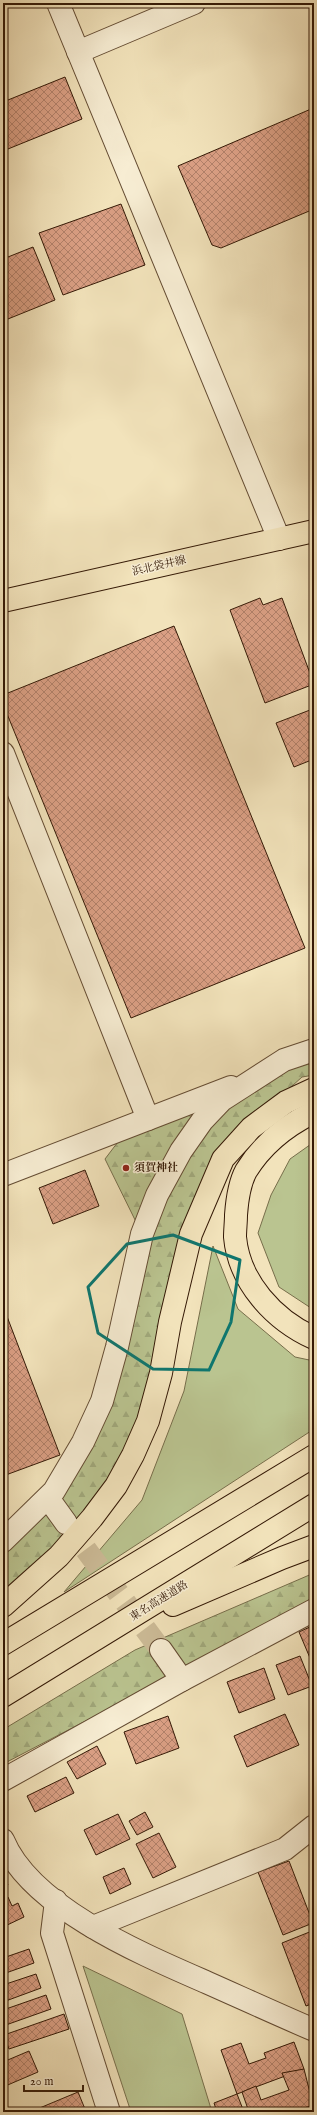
<svg xmlns="http://www.w3.org/2000/svg" width="317" height="2115" font-family="'IM FELL English','Noto Serif JP',serif">
	<defs>
		<pattern id="forest-firs" width="22" height="20" patternUnits="userSpaceOnUse"><rect width="22" height="20" fill="#bac490"/><path d="M5 1l3.5 6h-7zM16 11l3.5 6h-7z" fill="#a0a87b"/></pattern>
		<pattern id="building-cross-hatch" width="8" height="8" patternUnits="userSpaceOnUse"><rect width="8" height="8" fill="#da9f84"/><path d="M0 0l8 8M0 8l8-8" fill="none" stroke="#b2816a"/></pattern>
	</defs>
	<rect width="100%" height="100%" fill="#f2e3bb"/>
	<filter id="stains"><feTurbulence type="fractalNoise" baseFrequency=".005" numOctaves="4"/><feColorMatrix values="0 0 0 0 .2 0 0 0 0 .09 0 0 0 0 .02 0 0 0 .5 -.17"/></filter>
	<radialGradient id="worn" r=".72"><stop offset=".6" stop-color="#630" stop-opacity="0"/><stop offset="1" stop-color="#630" stop-opacity=".3"/></radialGradient>
	<g fill="#bac490" stroke="#776e4b">
		<path d="M314,1142v168l-35,-23 -21,-54 13,-38 19,-36z"/>
		<path d="M213,1246l25,63 57,48 19,4v68l-250,163 78,-92 42,-109z"/>
		<path d="M83,1966l99,48 30,98h-81z"/>
	</g>
	<g fill="url(#forest-firs)" stroke="#776e4b">
		<path d="M314,1054v21l-12,2 -73,66 -87,294 -52,80 -87,81v-42l59,-57 45,-118 35,-147 -37,-75 25,-33z"/>
		<path d="M314,1573v29l-311,162v-33l6,-5 126,-76z"/>
	</g>
	<g fill="url(#building-cross-hatch)" stroke="#341906">
		<path d="M65,77l17,42 -79,32v-49z"/>
		<path d="M311,109l3,7v93l-93,39 -9,-3 -34,-79z"/>
		<path d="M121,204l24,61 -82,30 -24,-62z"/>
		<path d="M33,247l22,53 -52,21v-62z"/>
		<path d="M260,598l3,7 19,-7 32,86 -49,19 -35,-93z"/>
		<path d="M174,626l131,322 -174,70 -128,-314v-9z"/>
		<path d="M310,710l4,11v38l-20,8 -18,-44z"/>
		<path d="M85,1170l14,36 -46,18 -14,-36z"/>
		<path d="M3,1306l57,149 -57,21z"/>
		<path d="M314,1625v31l-4,2 -11,-26z"/>
		<path d="M300,1656l12,30 -24,9 -12,-30z"/>
		<path d="M264,1668l11,31 -36,14 -12,-31z"/>
		<path d="M285,1714l14,31 -52,22 -13,-31z"/>
		<path d="M168,1716l11,32 -43,16 -12,-32z"/>
		<path d="M97,1746l9,18 -29,15 -10,-17z"/>
		<path d="M66,1777l8,16 -39,19 -8,-16z"/>
		<path d="M145,1812l8,15 -16,8 -8,-14z"/>
		<path d="M118,1814l12,25 -34,16 -12,-25z"/>
		<path d="M159,1833l17,34 -23,11 -17,-34z"/>
		<path d="M289,1861l24,62 -30,12 -25,-63z"/>
		<path d="M124,1868l7,16 -21,10 -7,-17z"/>
		<path d="M3,1875l5,10 -5,2z"/>
		<path d="M8,1897l4,9 6,-3 6,14 -21,10v-28z"/>
		<path d="M312,1931l2,4v68l-8,3 -24,-63z"/>
		<path d="M29,1949l5,14 -31,11v-16z"/>
		<path d="M36,1974l5,14 -38,14v-17z"/>
		<path d="M46,1995l5,14 -48,17v-16z"/>
		<path d="M64,2014l5,15 -60,20 -5,-14z"/>
		<path d="M294,2042l10,27 -67,25 -16,-44 20,-7 8,21 17,-6 -2,-5z"/>
		<path d="M29,2051l9,21 -35,15v-25z"/>
		<path d="M304,2069l9,36 -20,7h-44l-7,-20 14,-6 5,14 28,-10 -7,-17z"/>
		<path d="M78,2092l7,17 -6,3h-49z"/>
		<path d="M237,2094l7,18h-27l-3,-9z"/>
	</g>
	<g fill="none" stroke-linecap="round" stroke-linejoin="round">
		<path stroke="#ccbb97" stroke-width="22" stroke-dasharray="22 11" stroke-linecap="butt" d="M66,1523l95,127"/>
		<g stroke="#644c33" stroke-width="24">
			<g id="minor">
				<path d="M58,3l221,536"/>
				<path d="M78,52l116,-49"/>
				<path d="M3,753l145,366"/>
				<path d="M3,1175l228,-88"/>
				<path d="M48,1498l18,25"/>
				<path d="M3,1541l51,-50 29,-49 19,-41 15,-54 25,-113 15,-39 24,-44 21,-30 20,-21 62,-40 30,-10"/>
				<path d="M161,1650l21,30"/>
				<path d="M3,1780l179,-100 132,-70"/>
				<path d="M3,1840c28,68 141,115 205,143 36,16 71,32 106,47"/>
				<path d="M56,1901l-4,32 57,179"/>
				<path d="M93,1927l192,-78 29,-23"/>
			</g>
		</g>
		<g stroke="#341906" stroke-width="24">
			<path id="major" d="M3,601l311,-70"/>
		</g>
		<g stroke="#341906" stroke-width="24">
			<g id="highway">
				<path d="M314,1112c-27,13 -52,33 -68,59 -7,13 -9,30 -10,44 0,7 -1,15 -1,22 4,45 39,83 79,101"/>
				<path d="M173,1605l109,-47 32,-12"/>
				<path d="M3,1606l56,-50 33,-38 24,-32 17,-31 15,-34 13,-48 9,-51 21,-88 32,-75 28,-31 35,-26 28,-13"/>
				<path d="M3,1644l311,-188"/>
				<path d="M3,1696l311,-191"/>
			</g>
		</g>
		<use href="#minor" stroke="#f7edd3" stroke-width="22"/>
		<use href="#major" stroke="#f2e3bb" stroke-width="22"/>
		<use href="#highway" stroke="#f2e3bb" stroke-width="22"/>
	</g>
	<path fill="none" stroke="#0f766e" stroke-width="3" stroke-linejoin="round" d="M173,1235l67,25 -9,62 -22,48 -56,-1 -55,-36 -10,-46 39,-43z"/>
	<circle fill="#8f2418" stroke="#f7edd3" stroke-width="1.5" cx="126" cy="1168" r="4"/>
	<g text-anchor="middle" dominant-baseline="central" stroke-width="3" stroke-linejoin="round" paint-order="stroke">
		<g font-size="11" fill="#341906" stroke="#f7edd3">
			<text transform="translate(159 566) rotate(-13)">浜北袋井線</text>
			<text transform="translate(159 1601) rotate(-32)">東名高速道路</text>
		</g>
		<g font-size="11" font-weight="bold" fill="#341906" stroke="#f7edd3" text-anchor="start">
			<text x="134" y="1168">須賀神社</text>
		</g>
	</g>
	<rect width="317" height="2115" fill="none" stroke="#f2e3bb" stroke-width="16"/>
	<rect x="4" y="4" width="309" height="2107" fill="none" stroke="#341906" stroke-width="2"/>
	<rect x="8" y="8" width="301" height="2099" fill="none" stroke="#341906"/>
	<path d="M24 2085v6h59v-6" fill="none" stroke="#341906" stroke-width="2"/>
	<text x="30" y="2085" font-size="12" fill="#341906" stroke="#f7edd3" stroke-width="3" paint-order="stroke">20 m</text>
	<rect width="100%" height="100%" filter="url(#stains)"/>
	<rect width="100%" height="100%" fill="url(#worn)"/>
</svg>
